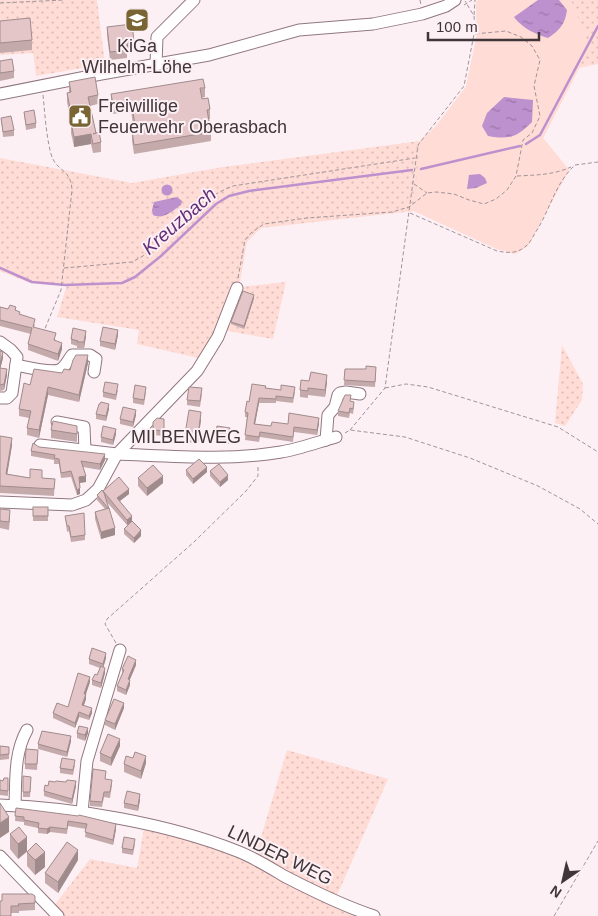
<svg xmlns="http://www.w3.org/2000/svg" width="598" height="916" font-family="Arial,sans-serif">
	<defs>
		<pattern id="grass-dots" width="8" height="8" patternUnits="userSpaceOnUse" patternTransform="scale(1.25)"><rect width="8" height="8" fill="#ffdcd5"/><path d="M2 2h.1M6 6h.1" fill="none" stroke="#dcbdb8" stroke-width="1.8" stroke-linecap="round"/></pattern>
		<pattern id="water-ripples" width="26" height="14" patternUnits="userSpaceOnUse" patternTransform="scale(1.25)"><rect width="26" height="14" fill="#bd90ce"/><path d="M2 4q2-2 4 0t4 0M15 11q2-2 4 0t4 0" fill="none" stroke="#9b76a8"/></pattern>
	</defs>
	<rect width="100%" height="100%" fill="#fcf0f5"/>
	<g fill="url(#grass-dots)">
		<path d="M0,0h97l8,64 -69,12 -3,-23 -33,2z"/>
		<path d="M479,0h119v64l-19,4 -36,70 26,32 -41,76 -13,8 -18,-5 -83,-38 -153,17 -14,14 -8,45 47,-5 -13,57 -51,-9 -15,30 -70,-16 2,-14 -82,-13 10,-32 -37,-2 -30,-12v-113l132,25 91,-16 197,-26 16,-15 30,-39 11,-52 -1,-33z"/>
		<path d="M562,345l21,39 -1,16 -17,26 -10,-3z"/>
		<path d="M287,750l101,29 -53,121 34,16h-308l-8,-9 37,-48 47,9 8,-45 111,31z"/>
	</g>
	<path fill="#ffdcd5" d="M479,0h92l19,47 -47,91 26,32 -41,76 -13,8 -18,-5 -83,-38 6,-70 16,-15 30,-39 11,-52 -1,-33z"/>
	<g fill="url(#water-ripples)">
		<path d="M538,0h21l8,10c-2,14 -7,20 -19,28 -13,-4 -26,-10 -34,-21z"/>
		<path d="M504,97l29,3 -1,22c-15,15 -22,18 -44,14l-6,-10 5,-13z"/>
		<path d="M480,174l5,4 2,5 -11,5 -9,1 2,-14z"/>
		<circle cx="167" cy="190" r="5.5"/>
		<path d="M177,197l5,4 -1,4c-9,6 -17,15 -28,10l-1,-5 2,-8z"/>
	</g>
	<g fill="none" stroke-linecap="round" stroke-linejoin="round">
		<g stroke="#bd90ce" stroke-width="2.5">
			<path d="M526,144l14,-9 58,-109"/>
			<path d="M421,169l99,-23"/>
			<path d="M0,268l32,14 33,3 57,-2 13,-6 26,-21 55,-52 13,-8 20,-5 163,-21"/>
		</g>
		<g stroke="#917781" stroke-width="13">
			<g id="minor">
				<path d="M156,65l1,-28 37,-37"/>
				<path d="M0,94l101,-20 108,-19 90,-25 74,-6 49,-10 24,-8 9,-6"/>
				<path d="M0,342l11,8 6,7 -5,36 -5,5h-7"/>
				<path d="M16,365c10,2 34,8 43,5 6,-2 9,-10 13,-15h18l6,4 -2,13"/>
				<path d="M57,422l27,5 1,23"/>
				<path d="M326,440l2,-25 7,-8 3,-12 2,-2 6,-1 14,2"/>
				<path d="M40,445l77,9 80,-83 21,-34 19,-49"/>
				<path d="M0,502l72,3 14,-5 12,-11 19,-35c54,2 111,7 164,-2 18,-3 37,-10 55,-15"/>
				<path d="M0,805c76,3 166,18 237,46 16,6 32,16 47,25 29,15 59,30 90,40"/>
				<path d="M15,805c1,-25 -1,-52 12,-75"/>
				<path d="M82,812l5,-51 33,-111"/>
				<path d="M0,856l58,60"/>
			</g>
		</g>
		<g stroke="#a09499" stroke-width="1" stroke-dasharray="4 2.5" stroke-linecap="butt">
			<path d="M420,0l1,5"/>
			<path d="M0,3l64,-3"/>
			<path d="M464,5l8,-5"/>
			<path d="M474,15l1,-15"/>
			<path d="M43,95c2,19 3,40 8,59 5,18 20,14 21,36l-11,100 -17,41"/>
			<path d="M575,165l23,-3"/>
			<path d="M517,176c19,-1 36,-1 54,-9"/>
			<path d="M414,184l13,9"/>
			<path d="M410,213l87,38c11,2 20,3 29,-5 4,-3 7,-9 9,-13 15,-22 19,-48 39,-67"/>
			<path d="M64,268l68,-6 11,-6c28,-27 52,-55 90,-70l182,-28"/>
			<path d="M238,278l7,-38 7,-8 12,-8 43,-6 85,-6 17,-5 18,-14 9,-1 18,2 15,6 15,4 12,-5 11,-9 9,-14 7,-36 9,-7 8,-17 -6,-30 6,-26 -8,-14 -11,-9 -15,-6 -32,3"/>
			<path d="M385,388l21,-4 22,3 130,40 40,25"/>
			<path d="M350,430l35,-42 33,-243 46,-59 11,-57 -1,-13 -9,-15"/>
			<path d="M345,433l5,-3 55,7 65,21 68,28 42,23 18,15"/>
			<path d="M116,643l-11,-19 2,-5 87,-77 52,-51 12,-15v-11"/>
			<path d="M554,916l44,-75"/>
		</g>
		<use href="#minor" stroke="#fff" stroke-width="11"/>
	</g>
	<g fill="#c5aaac">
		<path d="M0,21l32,19v10l-32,3z"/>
		<path d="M107,27l27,14v7l-4,1 -3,4v5l-17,2 -3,-25z"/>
		<path d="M0,61l14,10v7l-14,3z"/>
		<path d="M69,82l29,13v9l-8,2 6,27 5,9v10l-8,1 -2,-9 -17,3 -3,-14v-10l-4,-21v-9l2,-1z"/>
		<path d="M205,88v9l-4,1 1,1 8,10v10h-2l3,13v9l-77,13 -2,-13v-10h2l-3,-20 -18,3 -2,-10v-10z"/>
		<path d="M24,112l12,11v5l-10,2z"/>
		<path d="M1,118l13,12v6l-11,1z"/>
		<path d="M254,298l-10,31 -13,-5v-2z"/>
		<path d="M0,307l16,3 4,5 15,10 -1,2 22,13 -1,1 7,8 -4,12 -30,-11v-6l3,-10 -31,-8z"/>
		<path d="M118,335l-3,15 -15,-4v-5z"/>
		<path d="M86,336l-2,12h-7v-2l-6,-2v-5z"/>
		<path d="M0,351l3,7 -3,10 7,7 -3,15 -4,1z"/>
		<path d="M88,363l-9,39 -31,-7 -9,43 -12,-3v-7l2,-10 -10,-2v-7l11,-24 32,-12z"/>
		<path d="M345,369l31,3 -1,15 -31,-2z"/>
		<path d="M309,381l18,1 -2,15 -17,-2v3l-8,-1v-7z"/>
		<path d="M265,388l30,4 -2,11 -17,-2v2h-17l-4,21 16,2 17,-2 31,-1 -2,12 -23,-3 -1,10 -33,-5 -1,5 -14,-2 2,-23h-2v-5l4,-10z"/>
		<path d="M118,390l-2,10 -13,-3v-5z"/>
		<path d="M146,392l-2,13 -11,-2v-5z"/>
		<path d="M202,394l-2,13 -13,-2v-5z"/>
		<path d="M351,401l3,6 -1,7 -3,-1 -1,5 -11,-2v-5z"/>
		<path d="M100,404l9,5 -3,12 -10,-2v-5z"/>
		<path d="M136,415l-3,12 -13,-3v-5z"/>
		<path d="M164,419v17l-11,-1v-13z"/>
		<path d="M201,419l-3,24 -13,-1v-8z"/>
		<path d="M77,426v16l-26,-4v-8z"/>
		<path d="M230,433l-1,11 -14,-2v-5z"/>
		<path d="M116,434l-3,11 -12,-3v-5z"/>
		<path d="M0,436l12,9 -5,29 23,4 25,1 -1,17 -54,-3z"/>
		<path d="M39,447l66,13 -5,10 -17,-3 3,15 -6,1v11l-3,1 -6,-18 -10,1 -2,-14h-5v-4l-23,-4v-5z"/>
		<path d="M186,470l21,2 -14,12 -7,-9z"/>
		<path d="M210,471l18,9 -8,7 -10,-11z"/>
		<path d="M138,478l25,5 -16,13 -9,-10z"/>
		<path d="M103,491l26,3 -9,7 12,20 -5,4 -21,-24 9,34 -14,4 -6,-20v-7l10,-3 -8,-9v-5z"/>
		<rect x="33" y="507" width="15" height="14"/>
		<path d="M0,509l10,9 -1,12 -9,-2z"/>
		<path d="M65,516l20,19v5l-14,2 -2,-11 -2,1z"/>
		<path d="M124,529l17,7 -7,7 -10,-9z"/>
		<path d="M106,658l-3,9 2,6 -4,15 -9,-3v-5l5,-5 3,-7 -11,-4v-5z"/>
		<path d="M136,665l-6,14v6l-4,10 -9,-4v-5l5,-12v-5z"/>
		<path d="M90,682l-4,12v5l-2,6 8,8 -3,7 -10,-3 -4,11 -22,-10v-5l15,-6z"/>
		<path d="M124,708l-9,22 -10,-5v-5z"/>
		<path d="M77,733h11l-3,8 -8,-3z"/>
		<path d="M71,741l-4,16 -29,-8v-5z"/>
		<path d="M0,746l9,1v12l-9,1z"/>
		<path d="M120,746l-9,20 -11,-5v-8z"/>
		<path d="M38,755l-1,15 -12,-1v-5z"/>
		<path d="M133,758l13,5 -5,16 -17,-7v-8z"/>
		<path d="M75,765l-2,10 -13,-2v-5z"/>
		<path d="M23,776l8,6 -1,15h-7z"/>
		<path d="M8,778v18l-8,-1v-15l3,1z"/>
		<path d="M106,779l6,6 -2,13 -6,-1 -2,10 -12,-1v-5z"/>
		<path d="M55,782h11l10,4 -4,18 -28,-8v-5l4,-5z"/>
		<path d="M140,800l-2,11 -14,-3v-5z"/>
		<path d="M16,808l100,21 -3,16 -28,-8 1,-8 -18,-3 -1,8 -17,-2 -3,2 -9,-1v-5l-14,-3v-3l-9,-1z"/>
		<path d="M10,834l17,17 18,16 -10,8 -8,-9v-14l-9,7 -8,-10z"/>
		<path d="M135,844l-2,11 -11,-2v-5z"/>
		<path d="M78,860l-20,33 -13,-10v-10z"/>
		<path d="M35,896v14l-16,1v2h-8l-11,-12z"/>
	</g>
	<g fill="#a08b8c">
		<path d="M130,41v8l-3,4 -1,-7z"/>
		<path d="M91,134v10l-17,3v-10z"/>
		<path d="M254,295v3l-10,31v-3z"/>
		<path d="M118,330v5l-3,15v-6z"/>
		<path d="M86,331v5l-2,12v-6z"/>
		<path d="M62,343v6l-4,12v-7z"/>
		<path d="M3,352v6l-3,12v-6z"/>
		<path d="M88,355v8l-9,39v-7z"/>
		<path d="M7,369v6l-3,15v-6z"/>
		<path d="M327,375v7l-2,15v-7z"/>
		<path d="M48,387v8l-9,43v-8z"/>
		<path d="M259,398v5l-5,26v-5z"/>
		<path d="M109,404v5l-3,12v-5z"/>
		<path d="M136,410v5l-3,12v-5z"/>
		<path d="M201,412v7l-3,24v-7z"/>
		<path d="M319,418v5l-2,12v-5z"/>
		<path d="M116,429v5l-3,11v-5z"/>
		<path d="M12,438v7l-6,37v-8z"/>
		<path d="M105,454v6l-5,10v-6z"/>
		<path d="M207,467v5l-14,12v-5z"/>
		<path d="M228,475v5l-8,7v-5z"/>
		<path d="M86,476v6l-7,1v-6z"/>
		<path d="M163,476v7l-16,13v-8z"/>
		<path d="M80,488v6l-3,1v-5z"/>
		<path d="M129,489v5l-12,9v-5z"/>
		<path d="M132,516v5l-5,4v-5z"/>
		<path d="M115,528v7l-14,4v-7z"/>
		<path d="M141,530v6l-7,7v-5z"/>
		<path d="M106,653v5l-3,11v-5z"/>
		<path d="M136,660v5l-8,19v-5z"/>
		<path d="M105,668v5l-4,15v-5z"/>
		<path d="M90,677v5l-6,17v-5z"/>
		<path d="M130,680v5l-4,10v-5z"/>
		<path d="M86,694v5l-4,11v-5z"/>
		<path d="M124,703v5l-9,22v-6z"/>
		<path d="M92,708v5l-3,7v-4z"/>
		<path d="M79,712v5l-4,11v-5z"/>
		<path d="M88,728v5l-3,8v-6z"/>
		<path d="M71,736v5l-4,16v-5z"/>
		<path d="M120,739v7l-9,20v-8z"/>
		<path d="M146,756v7l-5,16v-8z"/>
		<path d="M76,781v5l-4,18v-5z"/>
		<path d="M140,794v6l-2,11v-5z"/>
		<path d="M9,817v15l-9,6v-15z"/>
		<path d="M116,824v5l-3,16v-5z"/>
		<path d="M50,827v5l-3,2v-5z"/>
		<path d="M27,837v14l-9,8v-15z"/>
		<path d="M78,850v10l-20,33v-11z"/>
		<path d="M45,852v15l-10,8v-15z"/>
	</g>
	<g fill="#e5c6c8" stroke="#a08b8c">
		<path d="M30,18l2,22 -32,3v-22z"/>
		<path d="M132,24l2,17h-4l-4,5 1,4 -17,2 -3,-25z"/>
		<path d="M12,59l2,12 -14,2v-12z"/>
		<path d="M95,77l3,18 -10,2 8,36 -3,1 6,-2 2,10 -8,2 -2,-10 -17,3 -3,-14h2l-6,-30 4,-1 -2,-10z"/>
		<path d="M203,79l2,9h-5l2,11 6,-1 2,11 -3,1 4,22 -77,13 -2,-14h4l-5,-30 -18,3 -2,-10z"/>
		<path d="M34,110l2,13 -10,2 -2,-13z"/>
		<path d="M11,116l3,14 -11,2 -2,-14z"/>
		<path d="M243,291l11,4 -10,31 -13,-4z"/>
		<path d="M10,305l6,2 -1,3 5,2 -1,2 16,5 -2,8 23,6 -2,7 8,3 -4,11 -30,-10 4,-16 -32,-8v-13l8,2z"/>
		<path d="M103,327l15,3 -3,14 -15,-3z"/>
		<path d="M73,328l13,3 -2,11h-7l1,-1 -7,-2z"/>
		<path d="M0,351l3,1 -3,12z"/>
		<path d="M76,355h12l-9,40 -31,-8 -9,43 -12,-2 4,-17 -12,-2 5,-26 6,2 4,-16 28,4 2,-4 6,1 3,-10z"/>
		<path d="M366,366l10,1 -1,15 -31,-2 1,-11h21z"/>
		<path d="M0,368l7,1 -3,15 -4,1z"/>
		<path d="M311,372l16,3 -2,15 -17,-2v3l-8,-1 1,-10 8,1z"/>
		<path d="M105,382l13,2 -2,11 -13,-3z"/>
		<path d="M252,384l14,2 -1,2 16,2v-5l14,2 -2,11 -17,-2v3l-17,-1 -5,26 17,2 1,-4 16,2 1,-11 30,5 -2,12 -23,-3 -1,10 -33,-5 -1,5 -14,-2 3,-22 -3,-1 2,-11 2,1z"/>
		<path d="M135,385l11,2 -2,13 -11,-2z"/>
		<path d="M189,387l13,1 -2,13 -13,-1z"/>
		<path d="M345,395h6l-1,6 4,1 -1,7 -3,-1 -1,5 -11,-2z"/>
		<path d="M101,402l8,2 -3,12 -10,-2 3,-10h1z"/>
		<path d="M123,407l13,3 -3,12 -13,-3z"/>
		<path d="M189,410l12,2 -3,24 -13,-2z"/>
		<path d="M157,418l7,1v12l-11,-1v-8z"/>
		<path d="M53,421l24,5v8l-26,-4z"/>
		<path d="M103,426l13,3 -3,11 -12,-3z"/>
		<path d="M217,426l13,2 -1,11 -14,-2z"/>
		<path d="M0,436l12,2 -6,36 24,4v-9l12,1v8l13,1 -1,10 -54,-3z"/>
		<path d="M33,443l6,4 66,7 -5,10 -19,-3 5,15 -7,1 1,11 -3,2 -6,-19 -10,2 -2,-14 -5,-1 1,-3 -24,-4z"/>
		<path d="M199,459l8,8 -14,12 -7,-9z"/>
		<path d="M219,464l9,11 -8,7 -10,-11z"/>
		<path d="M153,465l10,11 -16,12 -9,-10z"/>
		<path d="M119,477l10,12 -12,9 15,18 -5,4 -24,-29z"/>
		<path d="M102,490l2,3 5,16 -12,-14z"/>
		<rect x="33" y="507" width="15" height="9"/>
		<path d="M109,508l6,20 -14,4 -6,-20z"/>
		<path d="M0,509l10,1 -1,12 -9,-1z"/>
		<path d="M84,513l1,22 -14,2 -2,-11h-2l-2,-10z"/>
		<path d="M132,521l9,9 -7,8 -10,-9z"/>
		<path d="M92,648l14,5 -3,11 -14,-5z"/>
		<path d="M128,656l8,4 -8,19 2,1 -4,10 -9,-4 7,-16 -2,-1z"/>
		<path d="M101,666l4,2 -4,15 -9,-3 3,-6 2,1z"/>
		<path d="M78,673l12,4 -6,17h2l-4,11 10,3 -3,8 -10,-4 -4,11 -22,-10 4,-10 11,4z"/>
		<path d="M114,699l10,4 -9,21 -10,-4z"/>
		<path d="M79,726l9,2 -3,7 -8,-2z"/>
		<path d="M42,731l29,5 -4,16 -29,-8z"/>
		<path d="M108,734l12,5 -9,19 -11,-5z"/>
		<path d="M0,746l9,1v7l-9,1z"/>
		<path d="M26,749l12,1 -1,14h-12z"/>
		<path d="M135,752l11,4 -5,15 -17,-7 2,-8 7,2z"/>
		<path d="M62,758l13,2 -2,10 -13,-2z"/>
		<path d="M93,769l13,2 -1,8 7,1 -2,12h-6l-2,10 -12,-1z"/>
		<path d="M23,776l8,1 -1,15h-7z"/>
		<path d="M4,778h4v13l-8,-1v-10l3,1z"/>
		<path d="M67,780l9,1 -4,18 -28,-8 1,-6 3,1 1,-5 6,1 1,-1 10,1z"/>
		<path d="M127,791l13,3 -2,12 -14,-3z"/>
		<path d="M0,803l9,14 -9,6z"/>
		<path d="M16,808l62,8 1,-1 37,9 -3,16 -28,-8 2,-8 -19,-3 -1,8 -17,-2 -3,2 -9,-1 1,-5 -15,-3v-3l-9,-1z"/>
		<path d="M19,827l8,10 -9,7 -8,-10z"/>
		<path d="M124,837l11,2 -2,11 -11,-2z"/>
		<path d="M67,842l11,8 -20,32 -13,-9z"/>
		<path d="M36,843l9,9 -10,8 -8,-8z"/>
		<path d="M2,894h30l3,2v7l-17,1 1,2h-8v10h-11v-15h2z"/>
	</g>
	<defs>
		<g id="school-square" transform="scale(1.25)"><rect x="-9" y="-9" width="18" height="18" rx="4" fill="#796534" stroke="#fcf0f5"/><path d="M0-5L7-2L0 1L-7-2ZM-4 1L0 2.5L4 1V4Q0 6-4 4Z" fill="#fff"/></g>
		<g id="civic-square" transform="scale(1.25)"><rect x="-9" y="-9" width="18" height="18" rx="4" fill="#796534" stroke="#fcf0f5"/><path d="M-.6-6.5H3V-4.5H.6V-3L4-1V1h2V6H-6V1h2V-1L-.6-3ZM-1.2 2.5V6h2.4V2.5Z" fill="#fff"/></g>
	</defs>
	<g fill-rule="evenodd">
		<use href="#school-square" x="137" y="20"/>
		<use href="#civic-square" x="80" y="116"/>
	</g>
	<g text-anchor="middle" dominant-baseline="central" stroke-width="4" stroke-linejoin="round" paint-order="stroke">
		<g font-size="18" fill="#403539" stroke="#fcf0f5">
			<text x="137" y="46">KiGa<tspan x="137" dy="21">Wilhelm-Löhe</tspan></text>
			<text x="98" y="106" text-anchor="start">Freiwillige<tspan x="98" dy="21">Feuerwehr Oberasbach</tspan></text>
		</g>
		<g font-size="18" fill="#403539" stroke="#fcf0f5">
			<text x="186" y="437">MILBENWEG</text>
			<text transform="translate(280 855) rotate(26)">LINDER WEG</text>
		</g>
		<g font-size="19" font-style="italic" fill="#642e78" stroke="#fcf0f5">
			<text transform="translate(179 221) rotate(-41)">Kreuzbach</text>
		</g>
	</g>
	<g transform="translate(563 881) rotate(214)" stroke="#fcf0f5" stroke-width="4" paint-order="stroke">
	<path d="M0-4L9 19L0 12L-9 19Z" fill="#403539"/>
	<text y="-8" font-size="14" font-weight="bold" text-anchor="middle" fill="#403539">N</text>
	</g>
	<path d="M428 32v8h111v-8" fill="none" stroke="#403539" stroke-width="2.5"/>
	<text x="436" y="32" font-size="15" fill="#403539" stroke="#fcf0f5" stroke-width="4" paint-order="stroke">100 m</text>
</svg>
